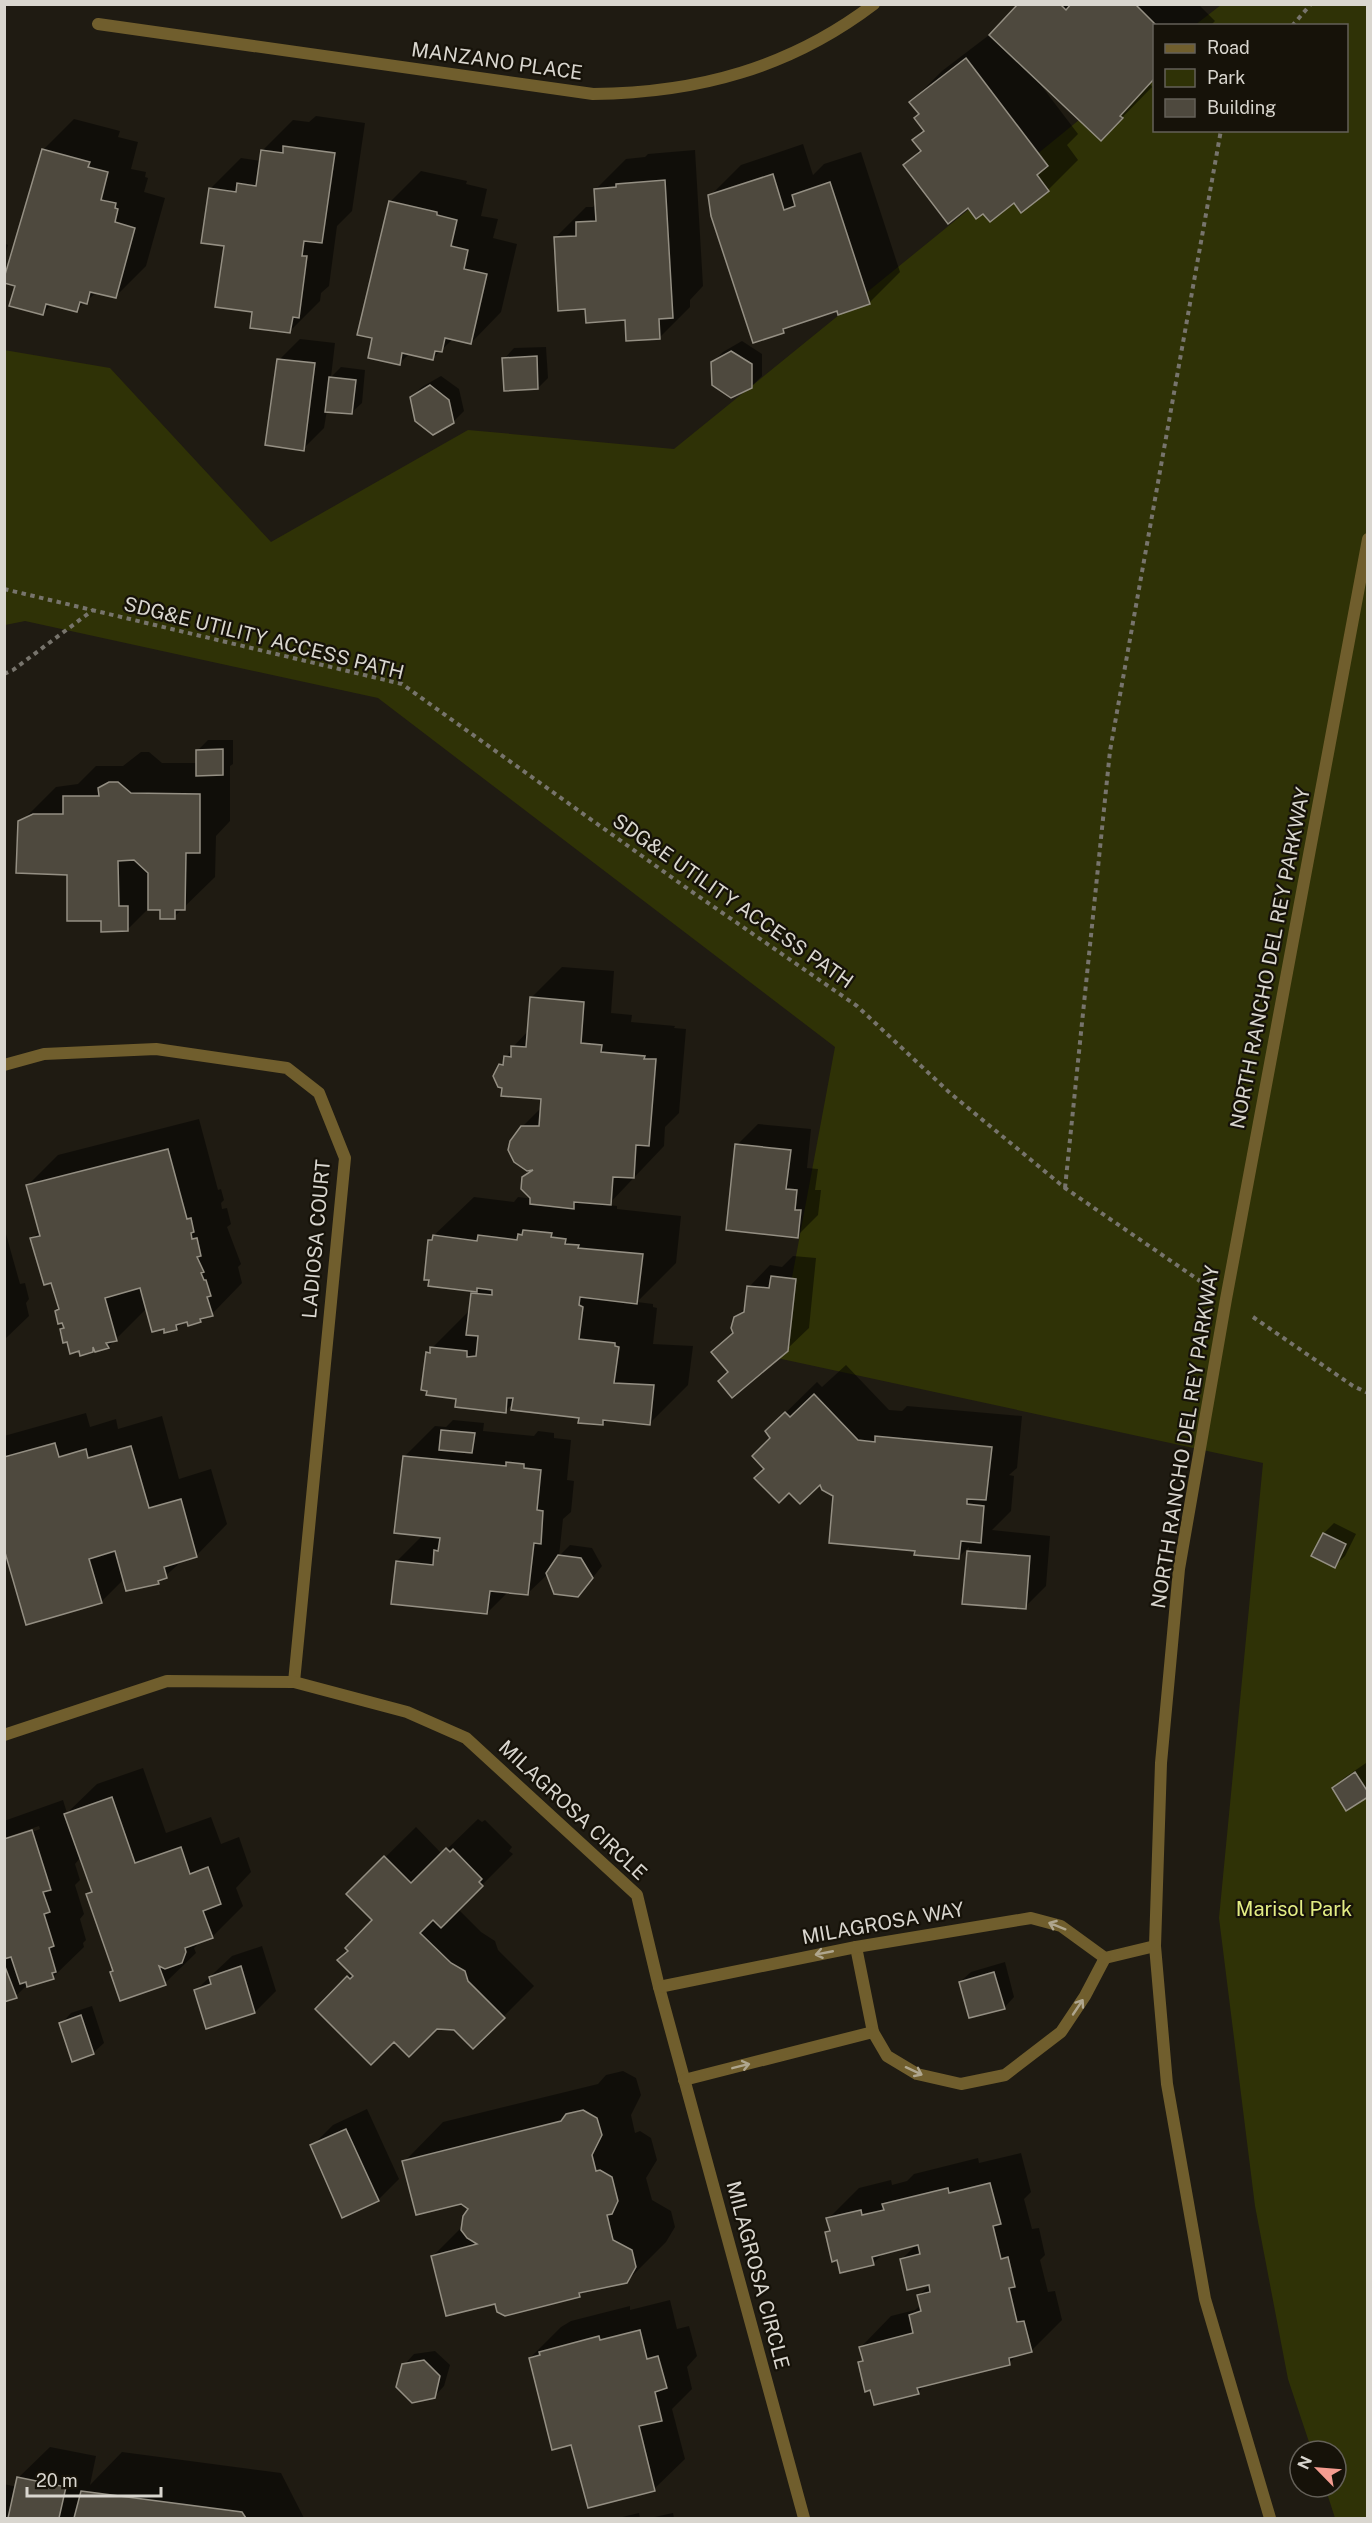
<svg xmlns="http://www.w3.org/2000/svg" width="1372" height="2523" font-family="'Public Sans',sans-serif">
	<rect width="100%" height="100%" fill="#1f1b12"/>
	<path fill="#2f3206" d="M1221,5h146v2513h-32l-10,-31h11v-36h-24l-24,-72 -33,-173 -36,-288 44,-455 -486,-105 58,-311 -457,-349 -353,-77 -20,4 -1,-275 106,18 161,174 197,-112 206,19 480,-390v71h192v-104l-151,-1z"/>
	<g fill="#0007">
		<path d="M1020,4h178l17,17 -5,5h-56v53l-4,5 2,3 -51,52 -63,-60 -1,1 41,54 -11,11 11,15 -30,30 -34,11 -45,5 -64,-41 16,-16 -7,-9 10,-11 -4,-15 -9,-12 31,-31 55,-42z"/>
		<path d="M316,116l49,7 -13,88 -15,15 -8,60 -8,7 -1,8 -31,31 -35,-21 -28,-66 -16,-56 31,-31 20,3 2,-11 30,-30 16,2z"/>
		<path d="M74,119l46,12 -2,6 20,5 -7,27 15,3 -1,5 3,1 -4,14 21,6 -19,68 -31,31 -18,-5 -21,18 -24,-6 -10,10 1,-164z"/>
		<path d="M803,144l10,31 11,-11 37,-12 39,120 -31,31 -31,6 -49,16 -6,6 -73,-135 31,-31z"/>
		<path d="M695,150l8,136 -13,14v7l-31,31 -32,-19 -40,-11 -32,-70 31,-31h7l3,-4v-14l30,-30 19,-2 3,-3z"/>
		<path d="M421,171l46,10 -1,3 21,5 -6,27 17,3 -5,19 24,6 -16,68 -30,31 -18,-4 -20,19 -23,-5 -10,10 -26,-26 16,-135z"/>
		<path d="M4,243l4,2 -4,12z"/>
		<path d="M300,339l35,4 -4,34 10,-10 24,3 -3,33 -11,10 -24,-3 -3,18 -21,21 -24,-89z"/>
		<path d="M742,341l20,13v22l-11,11 -38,-25 10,-10z"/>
		<path d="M546,347l2,31 -10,10 -34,-29 10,-11z"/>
		<path d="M441,376l18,13 5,22 -11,11 -42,-25 11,-10z"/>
		<path d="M208,740h25v24l-3,2v55l-14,15 -1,41 -41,40 -12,-9 -14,1 -21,21 -25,-10 -33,-46 -52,-3 1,-46 38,-38 22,-3 18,-18h27l18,-14h8l13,11h36l-1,-12z"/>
		<path d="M562,967l52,4 -3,42 21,2 -1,7 44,4 -1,2 12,1 -7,84 -14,14 -1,19 -56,59 9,1v3l64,7 -5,47 -39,39 16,2v3l4,1 -4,36 40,2 -5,39 -39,39 -41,-5 -5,5 -22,-7 -67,-14 -9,8 -77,-22 -1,-36 43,-43 2,-16 4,-4 -47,-50 45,-43 40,5 4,-5 16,2 -10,-21 8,-8 -10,-43 19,-19 1,-11 -41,-32 12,-18 16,-17 3,-33z"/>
		<path d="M199,1119l19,71 3,-1 3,11 -3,3 1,6 5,-1 4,16 -4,3 14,37 -3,3 4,16 -30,31 -12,7 -17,1 -6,6h-12l-18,-20 -39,39 -12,3 -1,-2 -3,3 -12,-2 -12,-9 -6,-10 3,-3 -9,-16 4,-3 -8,-27 -20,-42 8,-8 -12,-46 30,-30z"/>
		<path d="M758,1124l53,5 -4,39 11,1 -3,21h6l-3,25 -21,21 -60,-91z"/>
		<path d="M4,1227l16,57 5,-1 4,16 -3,4 3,13 -25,24z"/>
		<path d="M793,1256l23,2 -7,70 -22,21 -58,22 -16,-19 21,-21 1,-13 11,-11 3,-20 21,-22 12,2z"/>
		<path d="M846,1365l43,45 13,1 5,-5 115,10 -5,52 -8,7 5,1 -3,35 -19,19 58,6 -4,50 -21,21 -61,-5 5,-55 -11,11 -42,-8 -95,-68 -55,-14 6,-30 -5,-7 50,-49 5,5z"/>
		<path d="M86,1413l4,14 26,-8 2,10 44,-13 17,63 32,-10 16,55 -30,31 -13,4 -25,23 -32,7 -3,-10 -23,23 -97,-59v-107z"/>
		<path d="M453,1420l31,3 -1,8 51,5 4,-5 16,2v5l17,2 -4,40 7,1 -3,31 -8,7 -4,37 11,-11 22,3 10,18 -24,30 -30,-22 -21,20 -19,-2 -21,21 -90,-52 27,-27 -20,-77 31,-31 11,1z"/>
		<path d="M1334,1523l22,11 -11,22 -11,10 -10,-33z"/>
		<path d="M1366,1763l2,32 -34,-7 10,-10z"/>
		<path d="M143,1768l23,65 45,-16 10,27 18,-7 12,35 -15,16 7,18 -31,31 -10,3 -8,8 2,5 -31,30 -51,-13 -27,-75 6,-6 -12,-32 -6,7 5,16 -5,5 9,29 -4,5 6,21 -3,3 1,4 -31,30 -26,8 -11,11 -12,4v-158l36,-13 -1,-3 -35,12v-17l59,-21 4,13 30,-29z"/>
		<path d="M478,1819l4,3 3,-2 27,27 -3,4 4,3 -55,55 23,23 14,9 3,9 36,36 -61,61 -19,-19 -18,-1 -42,13 -77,-31 35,-36 -3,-23 26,-30 -27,-26 68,-67 26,27z"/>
		<path d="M262,1946l14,45 -21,21 -60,-21 37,-35z"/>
		<path d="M1005,1962l9,35 -10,11 -44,-26 11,-10z"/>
		<path d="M92,2006l12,37 -11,10 -32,-29 10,-11z"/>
		<path d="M623,2071l13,7 5,17 -10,20 4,18 5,-2 11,7 6,22 -11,18 6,22 19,11 4,16 -9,15 -40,40 -42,8 -5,5 -83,7 -64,-45 31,-31 7,-18 -66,-46 39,-40 155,-38 8,-9z"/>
		<path d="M367,2109l32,70 -21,21 -66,-54 21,-21z"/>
		<path d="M1021,2153l10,39 -7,7 8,30 7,-1 6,27 -5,5 8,32 7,-1 7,29 -31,31 -13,3 -9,9 -83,21 -8,8 -58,-29 4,-4 -3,-12 30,-31 24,-6 6,-5 -2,-9 13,-14 -31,-22 16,-16 -32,8 -12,11 -35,-4 -11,-27 4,-4 -3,-9 31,-31 32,-8 1,5 15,-4 7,-7 64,-16 1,5z"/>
		<path d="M670,2300l7,29 12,-3 8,30 -10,11 5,22 -20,20 13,50 -31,30 -82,-46 -42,-85 31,-31 10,-6 59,-15v4z"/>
		<path d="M435,2351l15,14 -6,21 -10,11 -30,-32 10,-11z"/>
		<path d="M50,2447l46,9 -6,29 32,-33 159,21 23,45h-300v-34l13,3 2,-10z"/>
		<path d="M639,2513l1,5h-22z"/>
		<path d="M673,2513l1,5h-24z"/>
	</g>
	<g fill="#4e493e" stroke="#948f83" stroke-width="1.5">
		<path d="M1018,4h42l6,6 5,-6h64l22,22h-3v53l-34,37 3,2 -22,23 -112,-106z"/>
		<path d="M966,58l82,108 -11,9 12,16 -28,22 -7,-10 -24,19 -7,-8 -7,5 -8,-11 -20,16 -45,-59 18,-14 -9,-11 12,-9 -10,-13 5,-4 -10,-12z"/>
		<path d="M283,146l52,7 -13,90 -18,-2 -2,15h5l-8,62 -6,-1 -3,16 -40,-5 2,-16 -37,-5 9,-61 -23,-3 8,-55 27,4 1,-9 19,3 5,-36 22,3z"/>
		<path d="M42,149l48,13 -2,5 20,5 -7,28 15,3 -1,5 3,1 -3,13 20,6 -19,70 -26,-6 -3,12 -7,-2 -3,10 -31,-8 -3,11 -34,-9 6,-20 -11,-3v-5z"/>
		<path d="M773,174l11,36 11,-4 -3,-11 38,-13 40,122 -32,11 -1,-4 -54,18 1,4 -31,10 -42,-127 -3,-21z"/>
		<path d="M665,180l8,138 -14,1 1,20 -34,2 -1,-21 -39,3 -1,-14 -27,2 -4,-74 22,-1v-14l20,-1 -2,-32 22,-2v-3z"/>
		<path d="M389,201l48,11v3l20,5 -6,26 17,4 -4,19 23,5 -16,70 -26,-6 -3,14 -7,-1 -2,9 -31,-7 -2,12 -32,-7 4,-20 -15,-3z"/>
		<path d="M731,351l21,13v24l-21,10 -19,-13 -1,-23z"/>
		<path d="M537,356l1,33 -34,2 -2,-33z"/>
		<path d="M277,359l38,4 -11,88 -39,-6z"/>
		<path d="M329,377l27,3 -4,34 -27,-2z"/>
		<path d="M430,385l19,15 5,23 -21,12 -18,-14 -5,-24z"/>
		<path d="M223,749v26l-27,1v-26z"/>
		<path d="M109,782h9l13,11 69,1v59h-14l-1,57h-10v9h-15v-9h-12v-37l-14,-13 -16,1 1,45h9v25l-27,1v-11h-34v-46l-51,-2 2,-52 15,-7h30v-18h36l-1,-8z"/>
		<path d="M530,997l54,5 -3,41 21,2 -1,7 44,4 -1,3h12l-7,87 -13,-1 -2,33 -21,-1 -2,28 -37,-3v7l-44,-5v-6l-9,-9 1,-12 11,-7 -6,1 -13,-9 -6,-12 2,-9 11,-15h18l2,-27 -40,-3 1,-8 -4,-1 -5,-11 6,-12 4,1 1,-9 7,1v-11l15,1z"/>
		<path d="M735,1144l56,6 -5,39 11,1 -2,20h6l-3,28 -72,-8z"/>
		<path d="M168,1149l19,70 4,-1 3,14 -3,1 1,6 5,-1 4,18 -4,1 7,15 -3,1 3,7h2l5,16 -4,1 6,19 -13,3 1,3 -13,4 -1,-4 -11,3 1,5 -13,3v-4l-12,3 -12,-44 -35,10 12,43 -11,2 3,5 -14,4 -2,-5v5l-13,4 -1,-5 -9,3 -3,-12 -4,1 -3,-14 4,-1 -2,-5 -4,1 -3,-13 4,-2 -8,-26 -7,2 -14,-47 10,-2 -14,-51z"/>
		<path d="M523,1230l29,3 -1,4 15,2 -1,5 14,1 -1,3 65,6 -6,50 -57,-7 -1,8 4,2 -4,32 36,4v3l4,1 -5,36 40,2 -4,40 -47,-5v5l-25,-2 1,-5 -68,-8 2,-12h-6l-1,15 -51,-6 1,-8 -30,-4 1,-4 -6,-1 5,-38 4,1v-6l37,4v6l9,-1 2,-20 -12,-1 5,-42 21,2v-5l-15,-2v4l-49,-6 1,-6h-5l4,-40h4l1,-5 44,6 1,-6 39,5 1,-6 4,1z"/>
		<path d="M771,1276l25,3 -8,72 -56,47 -14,-17 10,-9 -17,-20 22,-19 -2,-5 3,-11 10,-5 3,-26 22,2z"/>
		<path d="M814,1394l44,46 17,2v-6l117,11 -6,53 -19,-1v5l17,2 -3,37 -20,-2 -2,18 -45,-4 1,-4 -86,-8 4,-47 -11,-6 -2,-5 -20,19 -11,-11 -10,10 -25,-25 10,-9 -12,-13 18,-18 -5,-7 20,-19 5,5z"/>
		<path d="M441,1430l34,3 -3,20 -33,-3z"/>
		<path d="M55,1443l4,14 27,-8 2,9 43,-12 18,62 32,-9 16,58 -33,10 3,11 -9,3 1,3 -33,7 -11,-40 -26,8 13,44 -76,22 -22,-76v-92z"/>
		<path d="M403,1456l103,10v-4l18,2v4l17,2 -4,40 6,1 -2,33 -7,-1 -6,52 -38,-4 -3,23 -96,-10 5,-43 37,4 1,-15 4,1 2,-13 -46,-5z"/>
		<path d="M1323,1533l23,11 -11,24 -24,-12z"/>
		<path d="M967,1551l63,5 -4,53 -64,-5z"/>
		<path d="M558,1555l23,3 12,20 -15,19 -24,-3 -8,-21z"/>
		<path d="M1355,1772l13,20v5l-22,14 -14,-23z"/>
		<path d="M112,1797l23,66 46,-16 9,27 18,-7 13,37 -18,7 10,27 -28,10 1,4 -4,11 -17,6 -6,-3 7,19 -46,16 -10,-29 3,-1 -27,-77 6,-2 -28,-78z"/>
		<path d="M32,1830l19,60 -8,2 7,20 -6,2 10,32 -5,2 7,24 -4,1 2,6 -27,8 -1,-5 -6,2 -9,-27 -7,2v-120z"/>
		<path d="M446,1848l4,4 3,-3 29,30 -3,3 4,4 -42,42 -8,-8 -13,13 31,30 14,8 3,10 37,37 -32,31 -19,-19 -17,-1 -28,28 -15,-15 -23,23 -56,-56 32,-33 3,3 3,-3 -16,-16 11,-9 -3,-3 27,-28 -26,-26 38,-38 27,27z"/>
		<path d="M4,1964l13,34 -13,4z"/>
		<path d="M241,1966l14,47 -49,16 -12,-39 17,-6 -2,-7z"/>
		<path d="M994,1972l11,37 -36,9 -10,-36z"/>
		<path d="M81,2015l13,39 -22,8 -13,-39z"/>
		<path d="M583,2110l14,8 5,17 -10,20 4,16 4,-1 12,7 6,24 -6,13 -5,1 6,25 19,10 4,17 -9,16 -48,10 1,4 -75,19 -8,-4 -2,-8 -49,12 -15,-60 46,-12 -10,-6 -6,-8 2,-14 5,-7 -7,-5 -45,11 -14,-54 159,-40 5,-7z"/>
		<path d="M346,2129l33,72 -37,17 -32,-73z"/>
		<path d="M990,2183l11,41 -8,2 8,33 7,-2 7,30 -6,1 8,34 7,-1 8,31 -23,6 1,7 -93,23 2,6 -45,11 -4,-15 -5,2 -7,-30 5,-1 -4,-14 54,-14 -4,-18 12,-4 -4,-16 13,-3 -1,-7 -22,5 -7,-31 20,-5 -2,-9 -46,12 2,8 -34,8 -3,-13 -5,2 -7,-30 5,-1 -4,-13 35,-8 1,5 22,-5 -2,-6 66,-16 1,5z"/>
		<path d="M640,2330l7,29 11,-3 9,32 -12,4 7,29 -23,5 16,65 -67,17 -17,-63 -19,5 -23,-92 11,-3 -1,-3 60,-16 1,4z"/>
		<path d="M424,2360l16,16 -5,22 -23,5 -16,-16 6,-23z"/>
		<path d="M17,2477l49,10 -7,31h-51z"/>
		<path d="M81,2491l161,21 4,6h-172z"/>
	</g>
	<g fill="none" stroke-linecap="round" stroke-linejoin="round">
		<g stroke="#77746c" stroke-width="4" stroke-dasharray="4.5 4.5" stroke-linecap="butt">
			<path d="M1292,26l19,-22"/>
			<path d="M4,589l398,95 286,205 169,117 93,87 115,95 135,93"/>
			<path d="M4,674l9,-4 80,-60"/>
			<path d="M1065,1188l45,-437 111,-621"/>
			<path d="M1253,1317l100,69 15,7"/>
		</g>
		<g stroke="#705e2d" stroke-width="12">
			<path d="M98,24l495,70c104,-1 197,-26 281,-90"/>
			<path d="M4,1065l40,-11 112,-5 131,19 32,25 26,65 -51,524"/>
			<path d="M4,1735l163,-54 127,1 113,30 59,26 171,157 22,92 145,531"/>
			<path d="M856,1947l17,85"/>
			<path d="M659,1987l197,-40 175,-29 30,8 44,32 50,-12"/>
			<path d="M684,2080l189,-48 14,24 30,18 44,10 44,-9 56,-43 24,-36 20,-38"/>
		</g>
		<path stroke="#705e2d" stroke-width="12" d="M1270,2518l-65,-219 -38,-215 -12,-138 6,-183 18,-194 47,-270 142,-760"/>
	</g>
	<defs><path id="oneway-shaft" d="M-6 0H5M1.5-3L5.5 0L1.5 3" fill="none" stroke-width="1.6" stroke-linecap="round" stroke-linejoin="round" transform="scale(1.5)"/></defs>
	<g stroke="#afa68e">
		<use href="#oneway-shaft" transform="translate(1057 1926) rotate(-158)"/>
		<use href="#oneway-shaft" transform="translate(824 1953) rotate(169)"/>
		<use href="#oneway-shaft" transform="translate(1078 2007) rotate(-56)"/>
		<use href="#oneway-shaft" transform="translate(741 2066) rotate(-14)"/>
		<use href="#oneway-shaft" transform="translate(914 2071) rotate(25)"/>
	</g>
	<g text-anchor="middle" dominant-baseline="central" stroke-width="4.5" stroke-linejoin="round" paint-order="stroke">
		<g font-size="20" fill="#d9d6cf" stroke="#161209">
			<text transform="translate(497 61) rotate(8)">MANZANO PLACE</text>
			<text transform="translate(264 638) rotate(14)">SDG&amp;E UTILITY ACCESS PATH</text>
			<text transform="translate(733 901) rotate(35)">SDG&amp;E UTILITY ACCESS PATH</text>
			<text transform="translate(1270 958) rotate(-79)">NORTH RANCHO DEL REY PARKWAY</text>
			<text transform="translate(316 1239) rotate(-85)">LADIOSA COURT</text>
			<text transform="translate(1185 1437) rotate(-81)">NORTH RANCHO DEL REY PARKWAY</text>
			<text transform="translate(573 1810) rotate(43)">MILAGROSA CIRCLE</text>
			<text transform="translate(883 1923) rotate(-10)">MILAGROSA WAY</text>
			<text transform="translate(758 2275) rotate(75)">MILAGROSA CIRCLE</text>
		</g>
		<g font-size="20" fill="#e3ed84" stroke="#161209">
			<text x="1294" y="1909">Marisol Park</text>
		</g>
	</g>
	<rect width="1372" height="2523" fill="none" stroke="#d9d6cf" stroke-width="12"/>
	<rect x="1153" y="24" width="195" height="108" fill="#161209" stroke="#646058" stroke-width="1.5"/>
	<rect x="1165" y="44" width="30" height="9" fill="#705e2d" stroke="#646058" stroke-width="1.5"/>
	<text x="1207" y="54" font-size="18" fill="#d9d6cf">Road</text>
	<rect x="1165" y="69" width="30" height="18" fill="#2f3206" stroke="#646058" stroke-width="1.5"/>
	<text x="1207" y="84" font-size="18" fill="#d9d6cf">Park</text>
	<rect x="1165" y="99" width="30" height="18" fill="#4e493e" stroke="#646058" stroke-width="1.5"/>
	<text x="1207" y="114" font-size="18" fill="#d9d6cf">Building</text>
	<g transform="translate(1318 2469) rotate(295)"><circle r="28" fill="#161209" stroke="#646058" stroke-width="1.5"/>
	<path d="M0-4.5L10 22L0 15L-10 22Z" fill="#f59c90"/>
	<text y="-9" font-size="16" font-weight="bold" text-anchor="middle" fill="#d9d6cf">N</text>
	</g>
	<path d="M27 2487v9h134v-9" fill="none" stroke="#d9d6cf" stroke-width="3"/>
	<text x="36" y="2487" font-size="18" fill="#d9d6cf" stroke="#161209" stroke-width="4.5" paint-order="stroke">20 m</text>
</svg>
